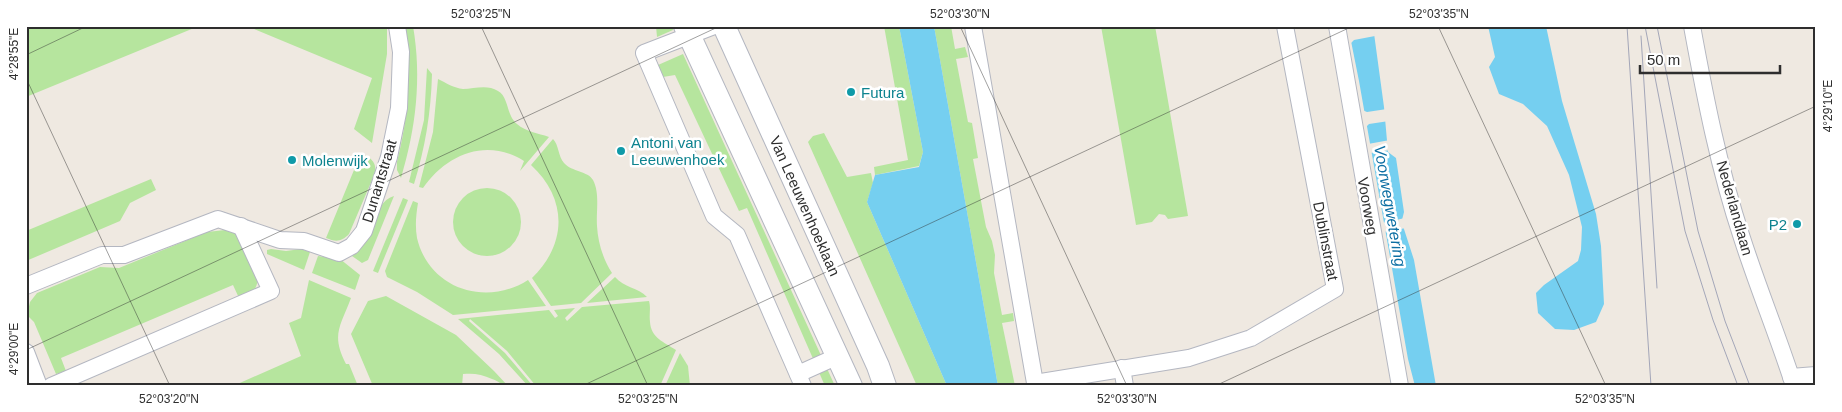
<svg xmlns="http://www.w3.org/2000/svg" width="1842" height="412" font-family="Helvetica,sans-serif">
	<rect width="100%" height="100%" fill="#efe9e1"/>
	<g fill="#b6e59e">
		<path d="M26,26h173l-173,71z"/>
		<path d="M247,26h140v28l-15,89 -18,-14 18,-51z"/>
		<path d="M405,26h8c9,52 3,102 -12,152l-4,-8v-8c12,-47 14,-87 8,-136z"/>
		<path d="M656,26h16l1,4 -16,7z"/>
		<path d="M884,26h15l24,126 -4,14 -44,9 -1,-8 34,-7z"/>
		<path d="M934,26h17l4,23 10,-2 3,10 -12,2 12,63 4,1 6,35 -5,1 13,68 6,14 3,14 -1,18 8,42 11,-2 1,8 -12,2 13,63h-17z"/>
		<path d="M1101,26h54l33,190 -20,3 -3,-4 -6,-1 -7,8 -16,3z"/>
		<path d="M683,54l152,332h-10l-78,-178 -8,3 -64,-136 -12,2 -5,-12z"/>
		<path d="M427,68l5,6c-1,39 -7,74 -18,110l-5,-2 15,-62z"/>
		<path d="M438,79c8,4 16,9 25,10 11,0 24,-5 35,2 11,6 8,24 19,33 9,8 21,9 32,13l-29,34 4,-10c-38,-24 -78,-6 -101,27l-4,-1 14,-55z"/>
		<path d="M824,133l23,44 24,-4 2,10 -6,19 80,184h-30l-109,-244 5,-6z"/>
		<path d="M553,139c6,6 5,17 11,24 8,9 24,8 29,17 7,13 3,32 4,46 1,17 6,33 15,47l-31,30 -30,3 -19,-28c36,-35 35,-80 -1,-113z"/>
		<path d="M361,153c9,5 16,8 14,20l-26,61c-8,8 -13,8 -23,4z"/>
		<path d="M151,179l5,11 -26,13 -10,18 -94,40v-30z"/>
		<circle cx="487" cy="222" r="34"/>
		<path d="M394,196l-26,64 -6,3 -10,-7c24,-13 17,-52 42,-60z"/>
		<path d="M403,198l5,2 -30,73 -5,-2z"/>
		<path d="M413,201l5,2c-2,12 -3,23 -1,35 12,51 69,69 111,42l18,26 -93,9 -36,-23 -30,-15 -2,-6z"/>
		<path d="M225,230l14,3 19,46c-2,14 -8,15 -19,19l-6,-13 -172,73 5,13 -10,3 -22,-52 -7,-7 3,-13 7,-9 63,-26 19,1 88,-36z"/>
		<path d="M271,249l15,2 15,-2 9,3 -6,18 -37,-16v-4z"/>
		<path d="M318,256l22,3 20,16 -5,15 -43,-17z"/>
		<path d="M615,277c9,11 23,10 32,20l-60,6z"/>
		<path d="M309,280l42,18c-11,29 -20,37 -5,66h3l9,22h-125l68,-30 -12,-33 12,-5z"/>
		<path d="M386,296l70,39 38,36 14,15c-6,-1 -10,-5 -16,-7 -10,-5 -19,-6 -29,-5l-1,12h-89l-22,-52 17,-33z"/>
		<path d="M649,301c2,7 0,13 1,21 1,16 14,20 26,28l-16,36h-124l-29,-35 -37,-32 -1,2 36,32 28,33h-5l-29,-32 -41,-35 91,-9 6,8 3,-2 -4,-6 21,-2 -10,10 2,3 15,-14z"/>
		<path d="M680,353l8,13 2,20h-25z"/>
	</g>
	<g fill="#75cff0">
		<path d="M899,26h35l64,360h-51l-80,-184 8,-27 44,-8 4,-15z"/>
		<path d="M1348,26h25l11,81 4,45 8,6 8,54 -2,8 1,6 11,34 22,126h-21l-7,-27 -49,-278z"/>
		<path d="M1488,26h58l16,75 34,113 5,32 3,58 -8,18 -22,8 -19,-1 -17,-16 -2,-20 8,-8 34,-24 3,-11 1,-23 -13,-52 -22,-49 -24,-22 -24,-10 -10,-27 6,-10z"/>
	</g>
	<g fill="#efe9e1">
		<path d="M1346,26l6,3 22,-3 1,10 -21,4 -5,5z"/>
		<path d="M1387,109l2,12 -20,3 -4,4 -3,-18 5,2z"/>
		<path d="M1390,140l1,10 -21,3 -2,-9z"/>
		<path d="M1405,218l1,10 -23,4 -1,-9z"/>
	</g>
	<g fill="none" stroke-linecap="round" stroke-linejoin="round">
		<g stroke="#b4b7c1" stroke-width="18">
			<g id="street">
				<path d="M714,26l-70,27 70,163 23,19 66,151"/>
				<path d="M973,26l62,357 154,-25 62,-20 84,-49 -50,-263"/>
				<path d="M1337,26l63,360"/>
				<path d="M1692,26c13,71 27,143 50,212 16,50 36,98 52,148"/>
				<path d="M26,286l76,-31h22l94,-36 62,21 24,1 35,12 13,-7 12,-15 25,-74 10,-49 2,-56 -4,-26"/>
				<path d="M26,352l13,34"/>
				<path d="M1122,368l3,18"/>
				<path d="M798,374l40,-18"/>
				<path d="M1791,377l25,-2"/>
				<path d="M51,386l220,-95 -30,-65"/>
			</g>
		</g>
		<g stroke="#b4b7c1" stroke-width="24">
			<g id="secondary">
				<path d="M685,26l166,360"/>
				<path d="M724,26l154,340 7,20"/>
			</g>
		</g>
		<use href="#street" stroke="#fff" stroke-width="16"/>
		<use href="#secondary" stroke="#fff" stroke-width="22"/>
		<g stroke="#a3a6b8" stroke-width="1">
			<path d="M1627,26l24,360"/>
			<path d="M1645,26l40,205 28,89 25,66"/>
			<path d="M1657,26l41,205 27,90 25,65"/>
			<path d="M1641,36l16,252"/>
		</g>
	</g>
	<path fill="none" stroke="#2e2e2e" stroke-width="1" stroke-opacity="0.45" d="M481,26l167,360M960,26l167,360M1438,26l168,360M26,55l61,-29M26,78l144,308M26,350l694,-324M582,386l771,-360M1215,386l601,-280"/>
	<g fill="#0f9aa8" stroke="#fff" stroke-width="2">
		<circle cx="851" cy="92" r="5"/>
		<circle cx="621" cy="151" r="5"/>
		<circle cx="292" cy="160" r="5"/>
		<circle cx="1797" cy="224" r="5"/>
	</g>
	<g text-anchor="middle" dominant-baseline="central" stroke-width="5" stroke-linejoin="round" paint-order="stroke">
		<g font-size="15" fill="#0d838f" stroke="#fff" text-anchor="start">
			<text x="861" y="92">Futura</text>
			<text x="631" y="142">Antoni van<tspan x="631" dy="17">Leeuwenhoek</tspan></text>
			<text x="302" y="160">Molenwijk</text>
			<text x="1787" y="224" text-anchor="end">P2</text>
		</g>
		<g font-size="15" fill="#2e2e2e" stroke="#fff">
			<text transform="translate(379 181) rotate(-73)">Dunantstraat</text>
			<text transform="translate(805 206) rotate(66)">Van Leeuwenhoeklaan</text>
			<text transform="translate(1368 206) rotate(80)">Voorweg</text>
			<text transform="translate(1735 208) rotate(74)">Nederlandlaan</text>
			<text transform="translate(1326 241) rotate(79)">Dublinstraat</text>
		</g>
		<g font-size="16" font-style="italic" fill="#0d6fa3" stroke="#fff">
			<text transform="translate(1390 206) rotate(80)">Voorwegwetering</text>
		</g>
	</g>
	<rect width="1842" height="412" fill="none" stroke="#ffffff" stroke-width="55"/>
	<path d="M1640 65v8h140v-8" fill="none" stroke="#2e2e2e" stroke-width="2.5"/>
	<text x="1647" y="65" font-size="15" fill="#2e2e2e" stroke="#ffffff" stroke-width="4" paint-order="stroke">50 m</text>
	<rect x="28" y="28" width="1786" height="356" fill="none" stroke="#2e2e2e" stroke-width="2"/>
	<g font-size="12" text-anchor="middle" fill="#2e2e2e">
		<text x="481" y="18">52°03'25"N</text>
		<text x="960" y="18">52°03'30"N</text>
		<text x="1439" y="18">52°03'35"N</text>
		<text transform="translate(14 54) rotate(-90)" y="4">4°28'55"E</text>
		<text transform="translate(1828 106) rotate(-90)" y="4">4°29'10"E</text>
		<text transform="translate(14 349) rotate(-90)" y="4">4°29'00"E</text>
		<text x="169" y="403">52°03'20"N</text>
		<text x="648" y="403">52°03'25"N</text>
		<text x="1127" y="403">52°03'30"N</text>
		<text x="1605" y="403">52°03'35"N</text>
	</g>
</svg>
